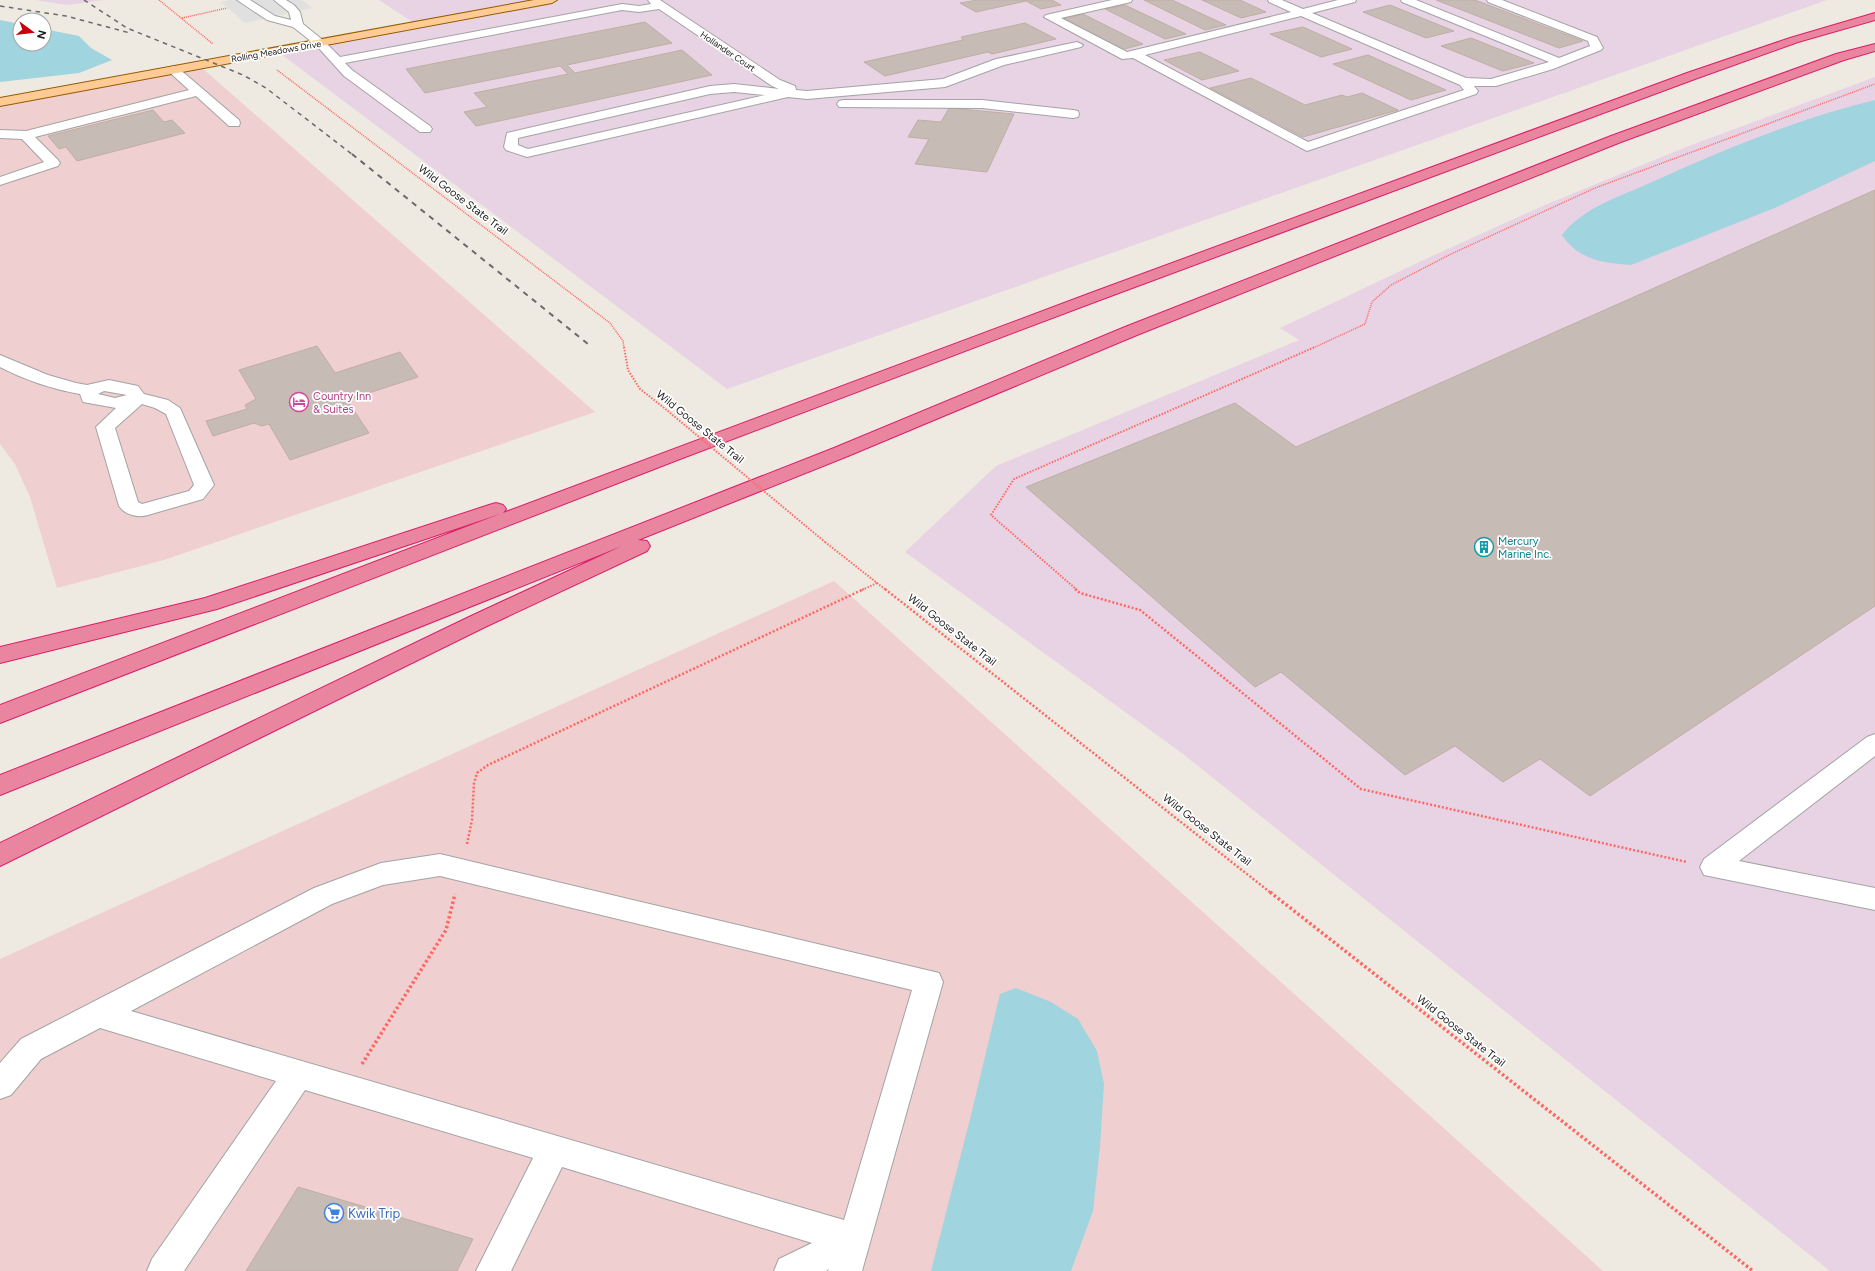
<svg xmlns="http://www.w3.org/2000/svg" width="1875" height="1271" font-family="Figtree,sans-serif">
	<rect width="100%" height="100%" fill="#eee9e1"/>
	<g fill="#f0cfd0">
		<path d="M202,68l393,344 -431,148 -107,28 -27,-91 -15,-33 -15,-20v-337z"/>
		<path d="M834,581l769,690h-1603v-312z"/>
	</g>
	<g fill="#e8d3e5">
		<path d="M35,0h68l-36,5z"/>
		<path d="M379,0h1448l-1100,389 -450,-338 140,-26z"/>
		<path d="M1875,77v1194h-45l-647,-517 -278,-202 91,-86 303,-126 -19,-12 150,-71 115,-52 141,-58z"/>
	</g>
	<path fill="#e0e0e0" d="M230,0h72l10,8 -67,15 -24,-21z"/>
	<g fill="#a0d4de">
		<path d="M0,20l20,4v20h24v-15l35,7 12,12 21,12 -33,13 -79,9z"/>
		<path d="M1875,100v61l-98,46 -146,58c-28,-2 -52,-5 -69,-30 21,-28 60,-39 90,-53 73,-33 145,-63 223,-82z"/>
		<path d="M1016,988l35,14 27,17 19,32 7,33 -4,62 -7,65 -22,60h-140l39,-152 30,-125z"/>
	</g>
	<g fill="#c6bbb5" stroke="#c0aea3">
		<path d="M977,0h75l9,5 -20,4 -15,-8 -50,11 -16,-9z"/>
		<path d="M1144,0h28l54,25 -21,5z"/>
		<path d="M1202,0h38l26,12 -25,6z"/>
		<path d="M1436,0h39l108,41 -24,7z"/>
		<path d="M1125,5l61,29 -21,5 -60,-30z"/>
		<path d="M1390,5l64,26 -28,7 -63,-26z"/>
		<path d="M1083,14l60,30 -22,6 -59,-31z"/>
		<path d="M645,22l27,21 -105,22 8,8 107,-23 30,25 -236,51 -12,-14 23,-5 -13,-14 94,-19 -8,-8 -135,27 -19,-24z"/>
		<path d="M1025,23l31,16 -64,15 -4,-2 -103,24 -21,-14 99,-22 -2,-3z"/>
		<path d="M1303,27l49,22 -31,8 -51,-23z"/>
		<path d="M1471,38l63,25 -31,8 -62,-25z"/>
		<path d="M1200,52l39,19 -37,9 -38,-20z"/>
		<path d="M1368,55l78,35 -35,10 -78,-36z"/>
		<path d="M1251,78l54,27 37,-10 5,2 15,-4 36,17 -95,27 -93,-49z"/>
		<path d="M949,108l65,6 -27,58 -72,-8 14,-25 -21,-2 10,-17 23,2z"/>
		<path d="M153,110l11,12 8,-2 13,13 -108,28 -11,-14 -7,2 -11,-13z"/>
		<path d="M1875,190v416l-285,190 -50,-37 -37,23 -48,-36 -50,29 -124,-103 -26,15 -229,-200 209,-84 61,44z"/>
		<path d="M317,346l18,27 65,-21 18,25 -71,23 22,33 -79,27 -21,-36 -7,2 -8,-3 -41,13 -7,-15 41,-12 -2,-4 11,-6 -17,-29z"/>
		<path d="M298,1187l175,52 -16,32h-211z"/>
	</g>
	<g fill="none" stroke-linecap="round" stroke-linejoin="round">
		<g stroke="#a3a3a3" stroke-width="2">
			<g id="minor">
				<path d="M237,0h13l25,16 16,4 -2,-8 -15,-12h12l8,5 6,7 3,12 21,17 16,16 282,-53 17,2 12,-2 -3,-4h12l120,80 15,6 1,4 11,1 136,-12 53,-20 81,-17 6,3 -2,2 -77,18 -59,22 -138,12 -19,-2 -261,60 -21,-7 -2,-3 3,-14 203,-47 24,-2 45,5 -7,-3 -113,-77 -20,3 -17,-2 -277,53 7,7 78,56 2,3 -2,3h-10l-76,-56 -28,-31 -23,-18 -26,-7zM734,92l31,3 -237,54 -10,-4v-7l192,-44z"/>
				<path d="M1112,0h20l-1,2 -70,16 66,34 164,-40 -22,-10 -1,-2h14l21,9 35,-9h18l-1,2 -43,11 154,65 25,1 58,-17 -147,-60 -1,-2h15l143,58 31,-12 -2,-5 -100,-39 -1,-2h15l95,37 6,11 -2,2 -48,19 -57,17h-22l4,5 -2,3 -169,57 -174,-93 -11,1 -78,-42 2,-2zM1301,16l159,69 4,5 -156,52 -163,-87z"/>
				<path d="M173,66l4,1 62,53 1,3 -1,3h-10l-33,-30 -161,41 23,23 2,3 -2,3 -58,19v-8l44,-15 -22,-23 -22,-1v-8l26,1 163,-41 -22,-20z"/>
				<path d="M843,100h139l91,10 5,1 1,3 -1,3 -5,1 -91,-10 -143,-1 -2,-3 2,-3z"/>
				<path d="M0,355l48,20 28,8 11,2 22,-5 29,6 6,8 24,6 12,8 34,77 -11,14 -55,16c-10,3 -23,0 -29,-9l-23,-79 20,-19 -33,-6 -3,-8c-28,-5 -55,-14 -80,-27zM104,391l23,4 -12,3 -17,-4zM142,404l13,4 11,6 28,71 -5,6 -47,13 -4,-2 -23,-74z"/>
				<path d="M1875,734v22l-136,105 136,27v22l-171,-35 -4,-8 4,-8 163,-122z"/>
				<path d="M440,854l499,119 4,9 -81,289h-34l1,-2 -3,2h-52l5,-12 33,-16 -250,-76 -51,104h-35l57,-113 -228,-68 -121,181h-37l5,-12 124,-178 -176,-53 -59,31 -30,36 -11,4v-36l21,-24 293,-151 67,-25zM440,876l472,114 -68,230 -713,-209 201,-107 51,-19z"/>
			</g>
		</g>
		<g stroke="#945a00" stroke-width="2">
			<path id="major" d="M534,0h23l-5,3 -552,103v-8z"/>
		</g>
		<g stroke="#de1d6b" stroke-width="2">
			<g id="highway">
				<path d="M1875,13v7l-77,22 -103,37 -595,221 -420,159 -680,264v-18l500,-191 -283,95 -217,54v-16l205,-49 284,-93 7,-2 7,2 3,4 -3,4 585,-219 599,-221 103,-35z"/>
				<path d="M1875,44v7l-31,9 -223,82 -484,193 -289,121 -210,84 9,1 3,5 -3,5 -162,76 -485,239v-23l469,-226 153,-71 -622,249v-20l834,-327 291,-121 486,-191 225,-82z"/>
			</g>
		</g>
		<g stroke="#ff6862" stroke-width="1.5" stroke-dasharray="1 1" stroke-linecap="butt">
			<path d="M159,0l54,44"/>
			<path d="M182,18l45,-10"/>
			<path d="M277,70l333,253 13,18 1,7"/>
			<path d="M1313,348l52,-24 7,-22 19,-17 60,-31 144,-66 280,-104"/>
		</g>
		<g stroke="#ff6862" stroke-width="2" stroke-dasharray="1.5 1.5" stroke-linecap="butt">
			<path d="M624,347l4,23 12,19 23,18"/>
			<path d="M825,542l61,48"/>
			<path d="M862,590l15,-7"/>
			<path d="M1077,590l-86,-75 23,-36 301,-132"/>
		</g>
		<g stroke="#ff6862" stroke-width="2.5" stroke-dasharray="2 2" stroke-linecap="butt">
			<path d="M885,589l386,304"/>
			<path d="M1075,589l5,4 60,17 221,179 326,73"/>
			<path d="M467,844l5,-24 2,-37 3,-10 11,-8 376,-176"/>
		</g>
		<g stroke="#ff6862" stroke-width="3.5" stroke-dasharray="2.5 2.5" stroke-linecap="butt">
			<path d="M1270,892l483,379"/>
			<path d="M362,1064l84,-134 9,-36"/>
		</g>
		<use href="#minor" fill="#fff" fill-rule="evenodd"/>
		<use href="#major" fill="#ffcb95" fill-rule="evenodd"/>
		<use href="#highway" fill="#e9859e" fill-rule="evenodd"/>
		<g stroke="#6a6a6a" stroke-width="1.5" stroke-dasharray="4.5 4.5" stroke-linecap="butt">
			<path d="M84,0l43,28 116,47 23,13 87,67"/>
			<path d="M0,6l66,10 64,17"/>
		</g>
		<path stroke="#6a6a6a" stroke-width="2" stroke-dasharray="5.5 5.5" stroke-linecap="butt" d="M352,154l236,190"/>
		<path stroke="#ff6862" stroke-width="2" stroke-dasharray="1.5 1.5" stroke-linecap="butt" d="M663,407l162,135"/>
	</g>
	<defs>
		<g id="hotel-ring" transform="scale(1)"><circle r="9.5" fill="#fff" stroke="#d1479c" stroke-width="1.5"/><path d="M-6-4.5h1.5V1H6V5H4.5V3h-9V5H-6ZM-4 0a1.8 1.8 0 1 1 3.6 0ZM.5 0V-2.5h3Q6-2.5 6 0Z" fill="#d1479c"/></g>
		<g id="building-ring" transform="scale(1)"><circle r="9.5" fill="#fff" stroke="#0f9aa8" stroke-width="1.5"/><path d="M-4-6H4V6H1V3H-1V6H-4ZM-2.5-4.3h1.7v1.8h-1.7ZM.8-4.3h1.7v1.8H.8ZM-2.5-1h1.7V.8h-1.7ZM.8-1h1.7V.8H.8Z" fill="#0f9aa8"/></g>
		<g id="supermarket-ring" transform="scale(1)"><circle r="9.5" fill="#fff" stroke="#3f7fe0" stroke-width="1.5"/><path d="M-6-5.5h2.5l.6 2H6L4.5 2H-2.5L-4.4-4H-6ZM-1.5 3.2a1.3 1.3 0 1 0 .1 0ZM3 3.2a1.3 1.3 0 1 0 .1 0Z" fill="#3f7fe0"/></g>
	</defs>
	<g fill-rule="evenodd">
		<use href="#hotel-ring" x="299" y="402"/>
		<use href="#building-ring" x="1484" y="547"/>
		<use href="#supermarket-ring" x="334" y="1213"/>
	</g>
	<g text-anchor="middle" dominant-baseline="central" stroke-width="3.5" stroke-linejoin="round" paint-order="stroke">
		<g font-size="9" fill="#1c1c1c" stroke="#fff">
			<text transform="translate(276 51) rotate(-10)">Rolling Meadows Drive</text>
			<text transform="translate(728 51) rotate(34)">Hollander Court</text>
		</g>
		<g font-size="11" fill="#1c1c1c" stroke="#fff">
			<text transform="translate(463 200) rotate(37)">Wild Goose State Trail</text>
			<text transform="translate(700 427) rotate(39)">Wild Goose State Trail</text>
			<text transform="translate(952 630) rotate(38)">Wild Goose State Trail</text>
			<text transform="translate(1207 830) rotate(38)">Wild Goose State Trail</text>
			<text transform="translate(1461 1031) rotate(38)">Wild Goose State Trail</text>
		</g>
		<g font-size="11" fill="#b23c85" stroke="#fff" text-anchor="start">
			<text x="313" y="396">Country Inn<tspan x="313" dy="13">&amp; Suites</tspan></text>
		</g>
		<g font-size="11" fill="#0d838f" stroke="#fff" text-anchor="start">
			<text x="1498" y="541">Mercury<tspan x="1498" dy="13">Marine Inc.</tspan></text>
		</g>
		<g font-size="13" fill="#366cbe" stroke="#fff" text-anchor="start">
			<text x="348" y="1213">Kwik Trip</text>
		</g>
	</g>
	<g transform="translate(32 32) rotate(105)"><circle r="19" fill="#ffffff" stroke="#a4a4a4"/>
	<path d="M0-3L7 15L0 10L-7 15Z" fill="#c8000d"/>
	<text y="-6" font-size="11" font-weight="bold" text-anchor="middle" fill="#1c1c1c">N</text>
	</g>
</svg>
